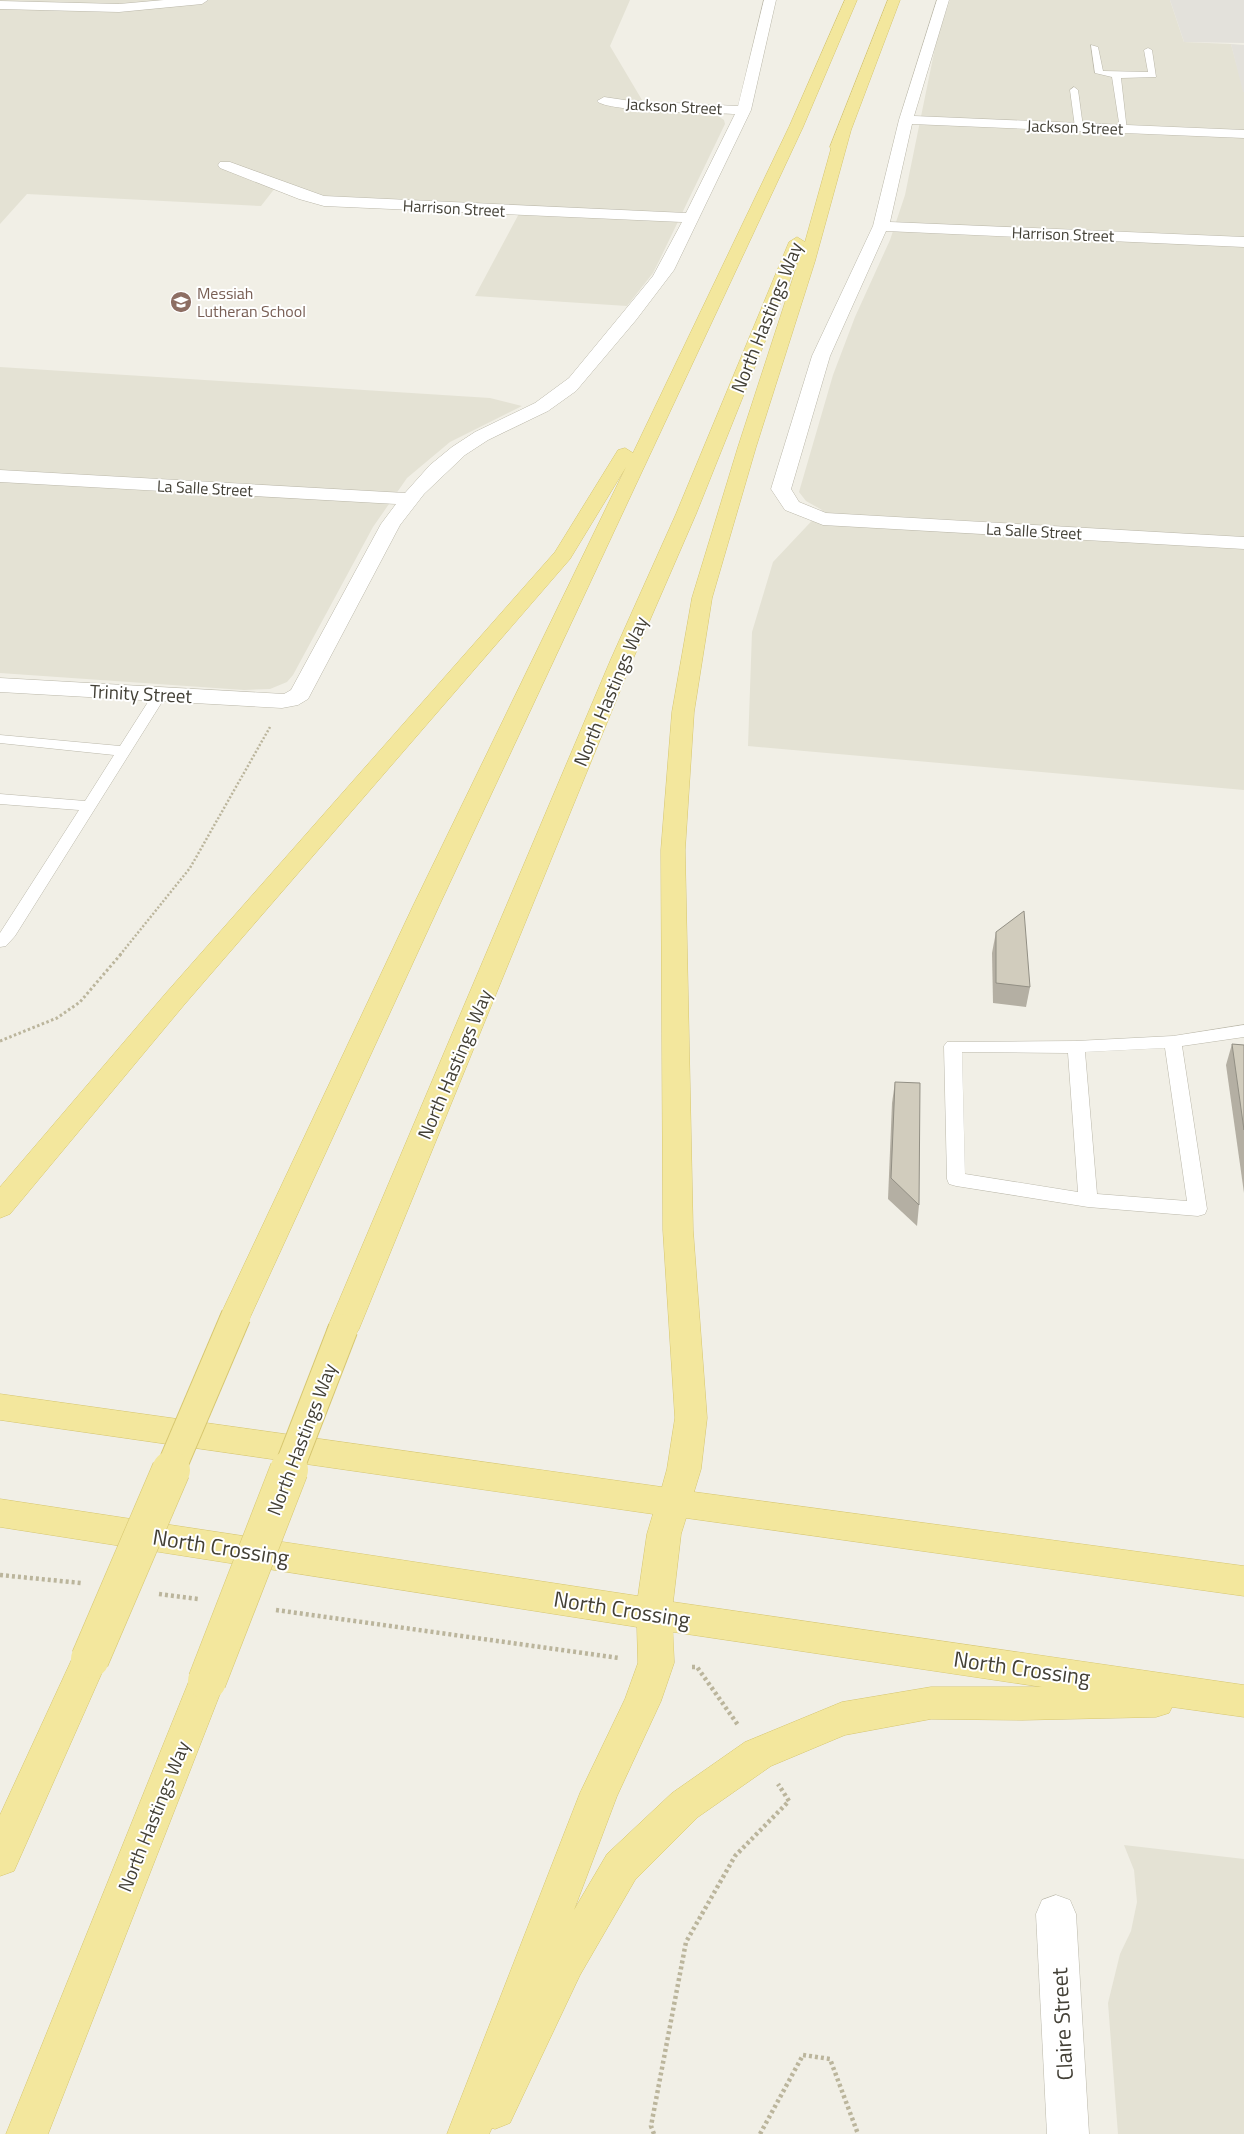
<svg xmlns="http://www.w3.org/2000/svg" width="1244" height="2134" font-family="'Titillium Web',sans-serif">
	<rect width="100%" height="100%" fill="#f1efe6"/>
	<g fill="#e4e2d4">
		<path d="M0,0h630l-20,46 32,54 -4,10 80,6 6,4 1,4 -65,135 -7,14 -26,33 -152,-10 47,-88 -183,-10 -20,-3 -40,-12 -18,23 -234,-12 -27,30z"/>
		<path d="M950,0h220l14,42 47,2 13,48v698l-496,-44 4,-114 21,-70 49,-52 -16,-9 -7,-9 34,-117 22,-58 35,-77 15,-45 32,-157z"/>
		<path d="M0,367l490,31 32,8 -72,36 -43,36 -34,49 -80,148 -6,7 -17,7 -26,1 -244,-17z"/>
		<path d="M1124,1845l120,14v275h-126l-10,-131 12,-49 11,-23 6,-29 -3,-32z"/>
	</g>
	<g fill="#e3e1db">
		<path d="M1170,0h74v43l-60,-1z"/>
		<path d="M1231,44l13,1v47h-1z"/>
	</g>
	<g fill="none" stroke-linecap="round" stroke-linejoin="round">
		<g stroke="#bbb8aa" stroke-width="1">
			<g id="service">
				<path d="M1091,45l7,2 5,24 45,1 -4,-22 4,-2 4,2 4,27 -35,1 6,53 -7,-2 -8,-52 -17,-4z"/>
				<path d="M1074,87l4,3 5,37 -4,3 -4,-3 -5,-37z"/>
				<path d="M160,690l7,4 -152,242 -9,10 -6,1v-14l79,-123 -79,-6v-10l85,7 29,-46 -114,-12v-8l120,11 35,-55z"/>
				<path d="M1244,1025v12l-62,9 25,163 -2,5 -7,2 -110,-9 -132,-21 -7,-2 -2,-5 -3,-133 3,-4 129,-1 97,-5zM1165,1048l22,153 -90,-7 -12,-142zM962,1052l106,1 10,139 -113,-18z"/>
			</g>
		</g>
		<g stroke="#bbb8aa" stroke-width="1">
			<g id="minor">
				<path d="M164,0h44l-6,4 -83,8 -119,-3v-8l119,3z"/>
				<path d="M764,0h12l-25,110 -77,160 -38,50 -60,71 -28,20 -60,29 -23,15 -41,39 -24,31 -92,174 -10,6 -16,3 -282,-16v-14l284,16 7,-4 90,-166 15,-20 -396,-22v-12l405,23 25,-28 22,-18 23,-15 60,-29 34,-25 84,-102 29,-54 -358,-16 -25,-7 -79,-31 -2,-3 2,-3h10l94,34 362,17 49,-99c-20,-1 -129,-2 -138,-13l7,-4 27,4 107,5z"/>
				<path d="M937,0h12l-35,116 330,14v8l-332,-14 -22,98 354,15v10l-358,-16 -56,125 -39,133 8,13 27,11 418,24v12l-421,-24 -38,-15 -14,-21 41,-133 61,-130 26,-106z"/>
				<path d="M1056,1895l14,5 6,14 13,220h-42l-11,-220 6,-14z"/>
			</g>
		</g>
		<g stroke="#d6c66f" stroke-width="1">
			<g id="primary">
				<path d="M845,0h12l-54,127 -364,779 -192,418 -11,4 -11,-4 -5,-8 193,-410 213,-439 -56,92 -386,446 -174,209 -10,4v-31l166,-194 389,-441 63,-102 7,-2 8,5 156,-326z"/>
				<path d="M888,0h12l-49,130 -36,131 -59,186 -44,151 -18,114 -9,138 8,380 14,188 -6,51 -7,23 550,74v30l-558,-78 -5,16 -8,68 571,83v32l-72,-10 -3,6 -13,4 -134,3 -91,-1 -86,16 -74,31 -73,51 -63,63 -55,95 -70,148 -15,6 -3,-1 -3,6h-42l133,-341 45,-94 13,-36 -1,-36 -637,-100v-28l638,97 9,-62 6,-20 -653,-94v-26l662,93 5,-18 8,-51 -12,-188 -2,-380 11,-138 20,-114 46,-151 66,-203 -108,270 -63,145 -274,670 -5,8 -11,4 -11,-4 -5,-8 284,-670 65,-145 113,-272 8,-5 8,5 26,-93 -1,-2zM673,1632l369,55h-111l-89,15 -97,40 -73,51 -65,61 -33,56 43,-114 44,-95 13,-38z"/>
				<path d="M90,1643l13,5 5,11 -94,212 -14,5v-61l77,-167z"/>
				<path d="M207,1665l13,5 5,11 -177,453h-42l183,-453 5,-11z"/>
			</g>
		</g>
		<path stroke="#bbb59c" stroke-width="2.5" stroke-dasharray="2 2" stroke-linecap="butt" d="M120,955l70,-87 80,-141"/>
		<path stroke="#bbb59c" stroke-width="3" stroke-dasharray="2.5 2.5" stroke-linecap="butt" d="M0,1041l57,-23 23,-16 41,-48"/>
		<g stroke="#bbb59c" stroke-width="4.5" stroke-dasharray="3 3" stroke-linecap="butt">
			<path d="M0,1575l81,8"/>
			<path d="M159,1594l39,5"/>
			<path d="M276,1610l343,48"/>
			<path d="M692,1667h5l41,58"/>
			<path d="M654,2134l-3,-8 35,-184 49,-86 54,-55 -11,-17"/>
			<path d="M760,2134l43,-79 27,4 28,75"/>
		</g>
		<use href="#service" fill="#fff" fill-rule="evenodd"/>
		<use href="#minor" fill="#fff" fill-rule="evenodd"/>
		<use href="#primary" fill="#f3e79d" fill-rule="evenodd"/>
		<g stroke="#d6c66f" stroke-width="31" stroke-linecap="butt">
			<g id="primary-bridge-far1">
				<path d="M170,1471l66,-155"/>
				<path d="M288,1471l55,-142"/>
			</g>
		</g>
		<g stroke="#d6c66f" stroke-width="39" stroke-linecap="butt">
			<g id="primary-bridge">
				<path d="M90,1659l81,-189"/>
				<path d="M207,1681l82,-211"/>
			</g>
		</g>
		<use href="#primary-bridge-far1" stroke="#f3e79d" stroke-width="29"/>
		<use href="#primary-bridge" stroke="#f3e79d" stroke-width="38"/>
	</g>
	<g fill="#b4afa3">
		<path d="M996,932l34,55 -4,20 -33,-4 -1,-50z"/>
		<path d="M1232,1044l12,1v148l-18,-128z"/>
		<path d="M895,1082l24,123 -2,21 -29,-27 4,-96z"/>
	</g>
	<g fill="#d1ccbd" stroke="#928f84">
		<path d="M1024,911l6,76 -34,-4v-51z"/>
		<path d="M1232,1044l12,1v85z"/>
		<path d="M895,1082l25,1 -1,122 -28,-27z"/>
	</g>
	<defs>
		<g id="school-disc" transform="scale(1.125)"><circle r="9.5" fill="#8d6e63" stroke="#fff"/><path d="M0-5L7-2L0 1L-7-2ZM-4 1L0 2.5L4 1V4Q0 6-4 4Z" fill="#fff"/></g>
	</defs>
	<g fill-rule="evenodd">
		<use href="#school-disc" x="181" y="302"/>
	</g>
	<g text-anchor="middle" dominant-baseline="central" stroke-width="4" stroke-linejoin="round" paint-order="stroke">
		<g font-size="16" fill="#434036" stroke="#fff">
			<text transform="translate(674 106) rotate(3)">Jackson Street</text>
			<text transform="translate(1075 127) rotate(2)">Jackson Street</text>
			<text transform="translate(454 208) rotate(3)">Harrison Street</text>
			<text transform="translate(1063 234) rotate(2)">Harrison Street</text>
			<text transform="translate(205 488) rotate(3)">La Salle Street</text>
			<text transform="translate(1034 531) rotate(3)">La Salle Street</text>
		</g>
		<g font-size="16" fill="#785e54" stroke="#fff" text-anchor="start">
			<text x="197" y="293">Messiah<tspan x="197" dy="18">Lutheran School</tspan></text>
		</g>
		<g font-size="19" fill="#434036" stroke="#fff">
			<text transform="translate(766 317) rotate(-68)">North Hastings Way</text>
			<text transform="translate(610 691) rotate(-67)">North Hastings Way</text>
			<text transform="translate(141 693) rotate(3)">Trinity Street</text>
			<text transform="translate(454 1064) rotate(-67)">North Hastings Way</text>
			<text transform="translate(301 1439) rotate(-69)">North Hastings Way</text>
			<text transform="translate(153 1816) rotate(-68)">North Hastings Way</text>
		</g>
		<g font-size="22" fill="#434036" stroke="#fff">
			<text transform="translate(221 1547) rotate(9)">North Crossing</text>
			<text transform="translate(622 1609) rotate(9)">North Crossing</text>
			<text transform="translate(1022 1668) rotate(8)">North Crossing</text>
			<text transform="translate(1062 2024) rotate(-93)">Claire Street</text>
		</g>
	</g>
</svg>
